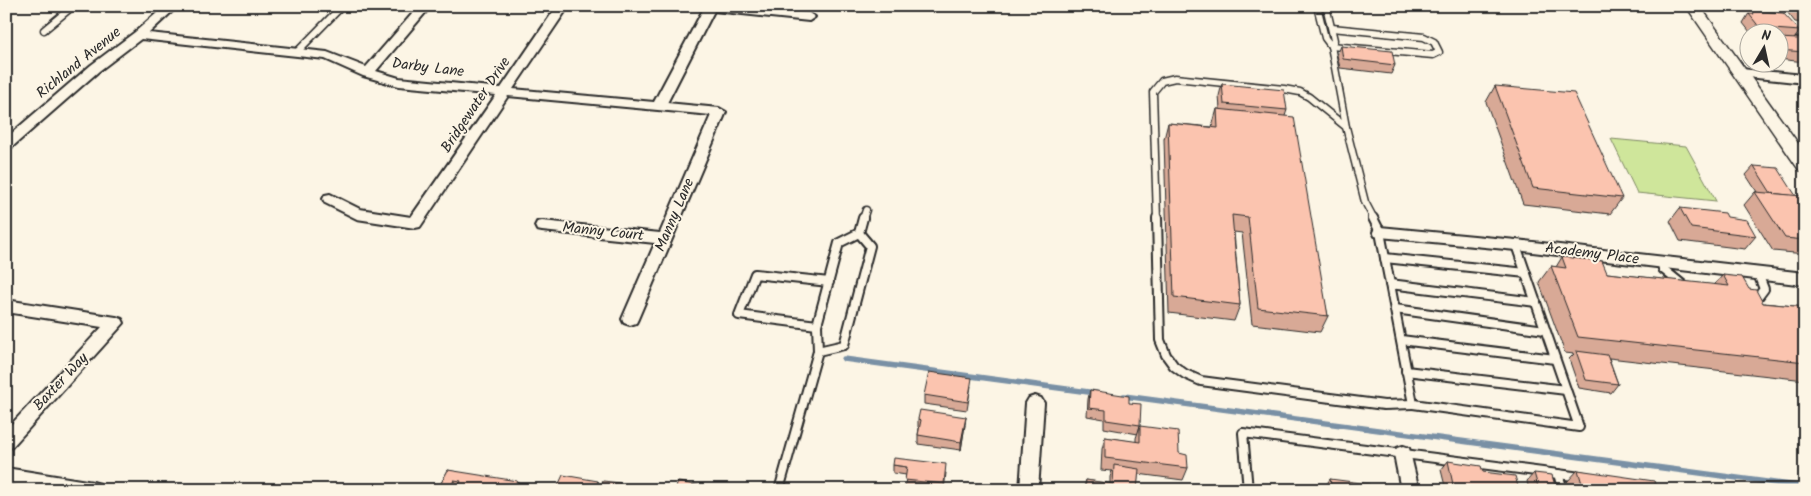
<svg xmlns="http://www.w3.org/2000/svg" width="1811" height="496" font-family="Kalam,sans-serif">
	<rect width="100%" height="100%" fill="#fcf5e5"/>
	<filter id="ink" filterUnits="userSpaceOnUse"><feTurbulence type="fractalNoise" baseFrequency=".02" numOctaves="2"/><feDisplacementMap in="SourceGraphic" scale="10" xChannelSelector="R" yChannelSelector="G"/><feConvolveMatrix kernelMatrix="1 2 1 2 8 2 1 2 1" color-interpolation-filters="sRGB"/></filter>
	<g filter="url(#ink)">
		<path fill="#cfe69b" stroke="#7d8863" d="M1611,139l75,7 30,55 -79,-8z"/>
		<g fill="none" stroke-linecap="round" stroke-linejoin="round">
			<g stroke="#7990a5" stroke-width="5.5">
				<path d="M844,359l252,34"/>
				<path d="M1124,396l681,91"/>
			</g>
			<g stroke="#2b2b2b" stroke-width="9">
				<g id="service-far1">
					<path d="M1317,6l8,32 6,8 15,81"/>
					<path d="M1326,6l8,34 -3,6"/>
					<path d="M44,30l29,-24"/>
					<path d="M1331,46l102,9 6,-3 -5,-10 -10,-5 -92,-9"/>
					<path d="M297,52l45,-46"/>
					<path d="M863,219l3,-9"/>
					<path d="M1157,219l-4,-127 9,-11 13,-3 109,11 16,3 9,5 37,30 19,75 9,17"/>
				</g>
			</g>
			<g stroke="#2b2b2b" stroke-width="12">
				<g id="service">
					<path d="M1157,218l3,122 6,15 8,11 11,8 16,7 183,24 29,-1"/>
					<path d="M1373,218l7,14 33,172"/>
					<path d="M1385,258l141,15"/>
					<path d="M1662,263l1,6 21,17"/>
					<path d="M1390,284l146,18"/>
					<path d="M1752,300l6,-3 6,-8 -6,-15"/>
					<path d="M1395,309l150,21"/>
					<path d="M817,325l-78,-10 16,-41 74,8"/>
					<path d="M1401,340l154,19"/>
					<path d="M818,351l26,-6 26,-99 -11,-13"/>
					<path d="M1406,371l160,19"/>
					<path d="M1413,404l166,23 -63,-182"/>
					<path d="M1558,474l5,16"/>
					<path d="M779,490l39,-139 -1,-26 22,-82 20,-10 4,-15"/>
					<path d="M1248,490l-5,-57 338,44"/>
				</g>
			</g>
			<g stroke="#2b2b2b" stroke-width="4">
				<g id="minor">
					<path d="M165,6h13l-29,27 178,19 39,15 53,-61h12l-55,65 23,7 102,10 56,-82h12l-56,83 141,13 51,-96h32l72,7 6,4 -6,4 -95,-10 -47,92 52,5 7,4 -88,207 -2,4 -6,2 -6,-2 -2,-4 33,-76 -113,-12 -5,-1 -2,-4 2,-4 5,-1 118,12 51,-118 -203,-19 -88,131 -5,1 -58,-9 -32,-16 -2,-4 2,-4 5,-1 30,15 51,8 85,-122 -97,-9 -36,-10 -38,-17 -184,-20 -42,32 -88,77 -5,1v-11l85,-73 44,-33z"/>
					<path d="M1741,69l64,6v8l-68,-7 -2,-3 2,-3z"/>
					<path d="M1380,227l136,13 289,33v12l-289,-35 -136,-13 -5,-1 -2,-4 2,-4z"/>
					<path d="M6,300l110,17 6,2 2,4 -112,124 -6,3v-20l96,-103 -96,-15z"/>
					<path d="M1035,396l6,2 3,5 -6,87h-18l6,-87 3,-5z"/>
					<path d="M1403,446l6,2 10,42h-18l-7,-36 3,-6z"/>
					<path d="M6,468l87,14 7,2 2,6h-61l-35,-6z"/>
				</g>
			</g>
			<g stroke="#2b2b2b" stroke-width="3">
				<path id="tertiary" d="M1686,6h14l105,147v19l-6,-2z"/>
			</g>
			<use href="#service-far1" stroke="#fcf5e5" stroke-width="6"/>
			<use href="#service" stroke="#fcf5e5" stroke-width="8"/>
			<use href="#minor" fill="#fcf5e5" fill-rule="evenodd"/>
			<use href="#tertiary" fill="#fcf5e5" fill-rule="evenodd"/>
		</g>
		<g fill="#d8a996" stroke="#2b2b2b">
			<path d="M1785,6h20v17l-10,-1 -11,-14z"/>
			<path d="M1751,10l49,21 -6,8 2,-2 9,1v24l-27,-3v-27h-28l-7,-9z"/>
			<path d="M1341,46l54,19 -4,9 -51,-6 -3,-13z"/>
			<path d="M1222,84l65,26 -2,6 43,200 -8,16 -68,-8 -10,-91 -8,-1 6,73 -6,16 -65,-8 -5,-174 4,-16 44,4 5,-18h3l-1,-13z"/>
			<path d="M1495,86l127,112 -12,16 -87,-10 -37,-102z"/>
			<path d="M1805,89v17l-7,-9z"/>
			<path d="M1754,166l42,30 9,3v55l-32,-3 -29,-46 11,-13h2l-11,-17z"/>
			<path d="M1680,208l76,28 -11,13 -65,-8 -10,-20z"/>
			<path d="M1562,257l45,16 107,12 9,-10 26,14 14,14 42,4v73l-196,-22 9,26 -7,9 -32,-5 -10,-29 5,-5 -9,-1 -26,-71 12,-16 5,1z"/>
			<path d="M971,386l-4,24 -43,-6v-9z"/>
			<path d="M1090,390l39,13 11,22 -2,9 -34,-6v-9l-17,-3 1,-17z"/>
			<path d="M918,419l47,6 -4,25 -43,-6v-9l1,-7 -1,-1z"/>
			<path d="M1140,426l39,27 9,15 -5,12 -45,-6 -1,16h-54l3,-10 24,4v-7l2,-6 -11,-1 1,-21 3,-12 31,5v-4z"/>
			<path d="M1448,461l35,11 36,18h-73l-5,-20z"/>
			<path d="M893,465l53,8 -2,17h-21l-18,-2 1,-13 -13,-2z"/>
			<path d="M448,470l73,19v1h-80l-2,-3z"/>
			<path d="M1578,470l78,16 27,4h-114l-2,-8z"/>
			<path d="M1534,473l22,17h-27l-2,-9z"/>
			<path d="M1330,479l40,11h-47z"/>
		</g>
		<g fill="#b0897a" stroke="#2b2b2b">
			<path d="M966,417l-1,8 -4,25v-8z"/>
			<path d="M454,480l6,8 -1,2h-8l-1,-2z"/>
			<path d="M517,481l4,8v1h-9z"/>
			<path d="M598,481l3,9h-7z"/>
			<path d="M620,483l3,7h-6z"/>
		</g>
		<g fill="#fbc4af" stroke="#2b2b2b">
			<path d="M1796,6h9v7h-3z"/>
			<path d="M1751,10l32,3 17,18 -40,-3 -11,-14h5z"/>
			<path d="M1796,37l9,1v14l-27,-2v-12l20,1z"/>
			<path d="M1341,46l51,5 3,14 -52,-6z"/>
			<path d="M1222,84l62,6 3,20 -63,-6z"/>
			<path d="M1495,86l79,7 48,105 -89,-10z"/>
			<path d="M1217,109l77,8 34,199 -70,-8 -10,-91 -16,-2 8,90 -66,-8 -6,-174 50,5z"/>
			<path d="M1754,166l24,2 18,28 -25,-3z"/>
			<path d="M1755,192l48,4 2,3v41l-20,-2z"/>
			<path d="M1680,208l45,5 2,4 20,3 9,16 -65,-8z"/>
			<path d="M1562,257l40,4 5,12 122,13 -6,-11 19,2 7,12 7,1 7,13 42,4v55l-227,-25 -27,-71 15,2z"/>
			<path d="M1576,351l31,4 11,29 -32,-4z"/>
			<path d="M929,372l43,6 -4,24 -44,-7z"/>
			<path d="M1090,390l39,6v7l12,1 -1,21 -34,-5v-10l-17,-2z"/>
			<path d="M920,410l46,7 -5,25 -43,-7 3,-15 -3,-1z"/>
			<path d="M1140,426l38,5 1,22 8,2 1,13 -83,-10v-21l35,5z"/>
			<path d="M894,458l52,6 -2,20 -39,-4 2,-13 -14,-2z"/>
			<path d="M1448,461l33,5 2,6 32,4 4,14h-55l-10,-1z"/>
			<path d="M1114,465l25,4 -2,21h-52l1,-10 27,4z"/>
			<path d="M448,470l69,11 -5,9h-56l5,-9 -7,-1 -4,8 -11,-1z"/>
			<path d="M1578,470l76,11 2,5 27,4h-78l-22,-3z"/>
			<path d="M1534,473l18,2 4,15h-17z"/>
			<path d="M563,475l35,6 -4,9h-38z"/>
			<path d="M1330,479l39,5 1,6h-38z"/>
			<path d="M603,481l17,2 -3,7h-18z"/>
			<path d="M678,482l24,4 -1,4h-26z"/>
		</g>
	</g>
	<g text-anchor="middle" dominant-baseline="central" stroke-width="4" stroke-linejoin="round" paint-order="stroke">
		<g font-size="15" fill="#2b2b2b" stroke="#fcf5e5">
			<text transform="translate(79 63) rotate(-39)">Richland Avenue</text>
			<text transform="translate(428 68) rotate(7)">Darby Lane</text>
			<text transform="translate(476 105) rotate(-56)">Bridgewater Drive</text>
			<text transform="translate(675 215) rotate(-67)">Manny Lane</text>
			<text transform="translate(603 232) rotate(6)">Manny Court</text>
			<text transform="translate(1592 254) rotate(7)">Academy Place</text>
			<text transform="translate(61 382) rotate(-47)">Baxter Way</text>
		</g>
	</g>
	<rect width="1811" height="496" fill="none" stroke="#fcf5e5" stroke-width="25"/>
	<rect x="12" y="12" width="1786" height="471" fill="none" stroke="#2b2b2b" stroke-width="2" filter="url(#ink)"/>
	<g transform="translate(1764 48) rotate(9)"><circle r="24" fill="#fcf5e5" stroke="#a8a49b"/>
	<path d="M0-4L9 19L0 12L-9 19Z" fill="#2b2b2b"/>
	<text y="-8" font-size="14" font-weight="bold" text-anchor="middle" fill="#2b2b2b">N</text>
	</g>
</svg>
